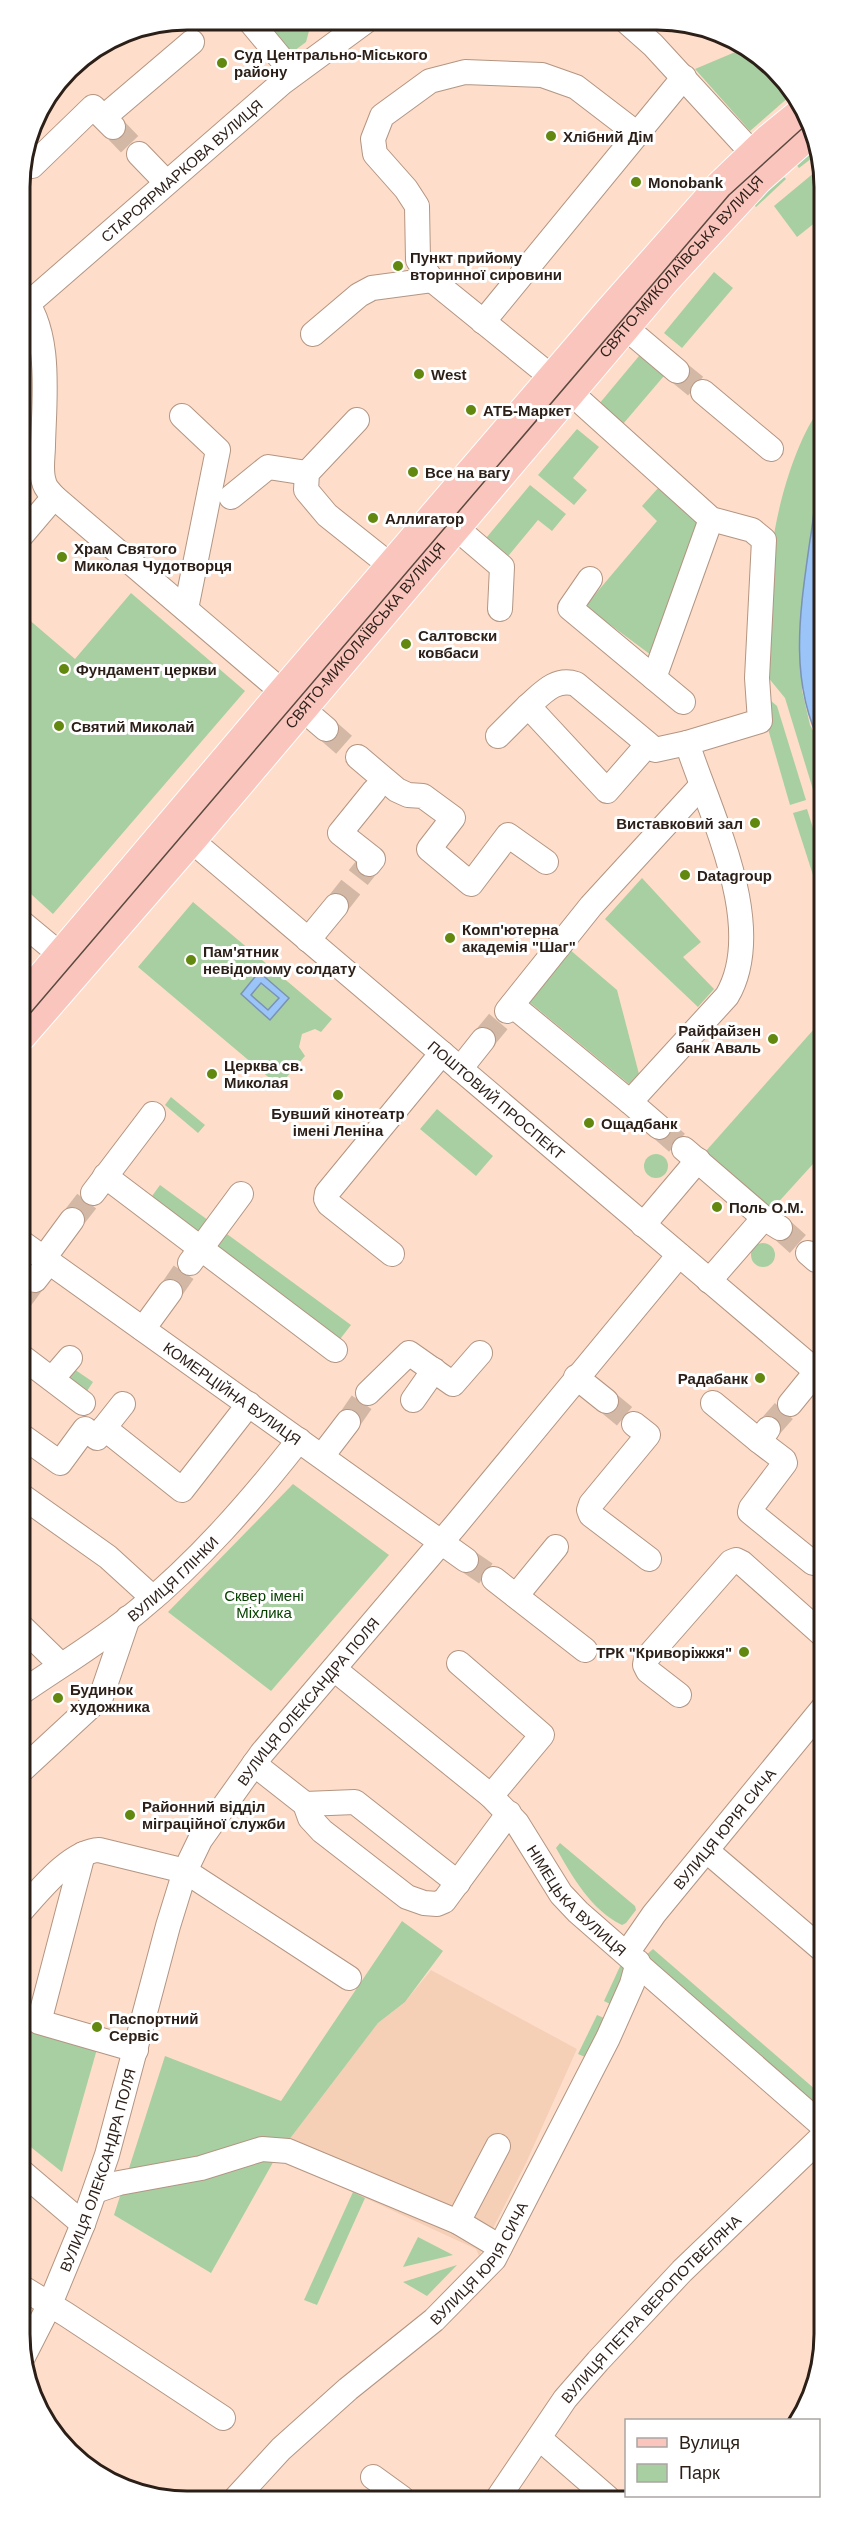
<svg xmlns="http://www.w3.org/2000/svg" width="844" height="2521" font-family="Arial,sans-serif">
	<rect width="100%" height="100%" fill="#fedeca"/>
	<path fill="#f6cfb7" d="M431,1970l146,79 -51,114 -47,93 -3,-7 -200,-92 102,-134 27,-21z"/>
	<g fill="#a8cfa2">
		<path d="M261,20h51l-6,22 -16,12z"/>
		<path d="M740,50l35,18 15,28 -40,35 -55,-62z"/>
		<path d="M815,142l5,10 -21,16 -6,-8z"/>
		<path d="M821,167v51l-24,19 -23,-31z"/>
		<path d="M778,171l8,8 -30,28 -8,-8z"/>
		<path d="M714,272l19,16 -51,60 -18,-15z"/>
		<path d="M644,350l25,20 -46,54 -24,-20z"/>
		<path d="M822,406v71l-17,96 -3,117 8,35 12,22v72l-37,-121 -18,-22c1,-40 -1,-89 5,-128 5,-41 24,-110 50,-142z"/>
		<path d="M577,429l22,18 -26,31 14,12 -13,15 -36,-30z"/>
		<path d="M530,485l36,29 -14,17 -14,-11 -34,41 -22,-18z"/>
		<path d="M659,487l41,39 -49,129 -62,-46 -2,-5 70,-83 -15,-15z"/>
		<path d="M131,593l114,98 -192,223 -32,-29 -1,-273 55,47z"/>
		<path d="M764,695l13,11 29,94 -16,5 -24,-83z"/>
		<path d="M807,809l15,48v46l-29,-90z"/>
		<path d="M642,878l59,64 -18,15 31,32 -16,18 -93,-88z"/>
		<path d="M193,902l139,117 -11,13 -6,-3 -13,5 -3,13 6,9 -26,30 -141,-119z"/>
		<path d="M569,949l48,41 22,84 -10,10 -101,-83z"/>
		<path d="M822,1020l1,133 -59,65 -66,-58z"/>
		<path d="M171,1097l34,28 -7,8 -33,-28z"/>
		<path d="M437,1109l56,47 -17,20 -56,-47z"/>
		<circle cx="656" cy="1166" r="12"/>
		<path d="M160,1185l191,140 -14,18 -190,-140z"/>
		<circle cx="763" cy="1255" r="12"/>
		<path d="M71,1367l22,15 -10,15 -23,-17z"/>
		<path d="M293,1484l96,71 -118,136 -103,-79z"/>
		<path d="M560,1843l75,63 1,4 -10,13 -4,2c-31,-15 -50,-49 -66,-77z"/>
		<path d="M402,1921l41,30 -38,51 -27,21 -102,134 -65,116 -97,-58 51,-159 116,45z"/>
		<path d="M653,1949l171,148v19l-180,-159z"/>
		<path d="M622,1962l7,3 -19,39 -6,-3z"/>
		<path d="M597,2015l7,3 -19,39 -7,-3z"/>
		<path d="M22,2026l75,23 -35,123 -40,-32z"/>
		<path d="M353,2192l12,6 -48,107 -13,-5z"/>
		<path d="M418,2237l35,18 -50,12z"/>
		<path d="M457,2265l-30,31 -24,-14z"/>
	</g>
	<g fill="#9bc4f8" stroke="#7992b5" stroke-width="1.5" fill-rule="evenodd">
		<path d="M822,477v270c-34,-66 -22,-136 -12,-207 4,-20 4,-45 12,-63z"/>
		<path d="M259,972l30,26 -19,22 -29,-26zM261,983l18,15 -11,12 -17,-15z"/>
	</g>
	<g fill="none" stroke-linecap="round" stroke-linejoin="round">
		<g stroke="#d4b8a6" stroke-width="24" stroke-dasharray="24 12" stroke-linecap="butt">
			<path d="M113,127l26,27"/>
			<path d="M677,371l26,21"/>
			<path d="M326,729l32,28"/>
			<path d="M336,906l33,-42"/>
			<path d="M483,1040l24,-29"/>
			<path d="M659,1127l25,22"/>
			<path d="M72,1220l21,-27"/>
			<path d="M780,1228l28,25"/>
			<path d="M170,1292l20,-29"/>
			<path d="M21,1299l14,-19"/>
			<path d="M606,1401l28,23"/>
			<path d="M348,1422l20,-29"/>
			<path d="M768,1429l22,-25"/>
			<path d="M466,1560l28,19"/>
		</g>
		<g stroke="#b39582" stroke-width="26">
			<g id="minor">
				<path d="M249,20l44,53"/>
				<path d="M627,22l26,23 113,123"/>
				<path d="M104,117l88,-75"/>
				<path d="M636,133l-60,-46 -34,-12 -77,-3 -35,9 -48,35 -9,23 2,15 31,35 11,17 1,54 14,20 138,112 141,127 41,11 12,10 -7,138 3,43 -73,22c23,71 81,183 40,253l-97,106 29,25"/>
				<path d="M139,154l27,28"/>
				<path d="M24,159l8,7 61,-59 20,20"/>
				<path d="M20,294c33,35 24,106 23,151 0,11 -3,26 1,37 1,6 6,10 10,15l272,232"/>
				<path id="s1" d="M29,303l254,-221 83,-61"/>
				<path d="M613,317l64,54"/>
				<path d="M483,322l201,-245"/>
				<path d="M313,334l46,-39 13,-7 60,-8"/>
				<path d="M703,392l68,57"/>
				<path d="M182,416l36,34 -32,159"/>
				<path d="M357,420l-50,53 -1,17 21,25 64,51"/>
				<path d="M231,497l37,-30 39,6"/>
				<path d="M455,527l47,40 -2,42"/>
				<path d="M20,537l34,-40"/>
				<path d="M590,579l-20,29 113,94"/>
				<path d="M654,678l57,-159"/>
				<path d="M498,736l30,-30"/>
				<path d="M648,744l-41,47 -79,-85c14,-12 27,-29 48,-22l72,60 7,6 32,-7"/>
				<path d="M358,757l39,33 11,5 15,1 30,22 -24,31 42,35 37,-49 38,27"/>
				<path id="s2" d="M178,829l645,548"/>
				<path d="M369,864l4,-5 -33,-26 34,-42"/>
				<path d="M21,922l53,44"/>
				<path d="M308,940l28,-34"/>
				<path d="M512,1005l118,97"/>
				<path d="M507,1011l84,-105 110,-120"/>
				<path d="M460,1069l23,-29"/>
				<path d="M684,1149l80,69 16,10"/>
				<path d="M105,1176l230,174"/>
				<path d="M93,1193l60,-79"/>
				<path d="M643,1225l55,-65"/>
				<path id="s3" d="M21,1242l445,318"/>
				<path d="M808,1253l8,7 7,1"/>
				<path d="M392,1254l-63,-50 -3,-5 1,-6 115,-140"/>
				<path d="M44,1258l28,-38"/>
				<path d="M190,1263l51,-69"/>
				<path d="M35,1280l14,-18"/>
				<path d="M709,1281l55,-63"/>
				<path d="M143,1329l27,-37"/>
				<path d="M21,1356l62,47"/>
				<path d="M576,1377l30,24"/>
				<path d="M52,1379l18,-21"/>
				<path d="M368,1393l41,-40 44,31 27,-31"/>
				<path d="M413,1400l21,-30"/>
				<path d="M713,1403l46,38 9,-12"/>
				<path d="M790,1404l26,-32"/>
				<path d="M634,1424l14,11 -57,69 -2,6 2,5 58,44"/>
				<path d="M104,1428l19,-24"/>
				<path d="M22,1436l38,27 25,-34 12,9 7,-10 78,62 67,-86"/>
				<path d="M759,1441l25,19 1,3 -34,45 -1,4 63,51"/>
				<path d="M322,1456l26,-34"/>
				<path d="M22,1496l86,61 45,41"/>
				<path d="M494,1579l91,71"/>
				<path d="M516,1596l40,-49"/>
				<path d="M22,1627l39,38"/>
				<path d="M459,1663l83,72 -51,61"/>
				<path id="s4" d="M334,1669l157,127 26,27 44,71 17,18 246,215"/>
				<path id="s5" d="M22,1692c39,-27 80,-51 117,-82 60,-49 112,-109 160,-170"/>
				<path d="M679,1695l-31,-24 -3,-6 1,-6 85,-97 5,-2 6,3 81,72"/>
				<path d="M254,1764l51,40 5,14 12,13 85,66 17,6 13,1 7,-3 65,-88"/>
				<path d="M22,1770l79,-73 27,-79"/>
				<path d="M305,1804l50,-2 103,81"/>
				<path d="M707,1851l117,100"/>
				<path d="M83,1854l-44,168 97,28"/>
				<path d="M22,1910c18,-20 49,-59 77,-60l86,21 164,107"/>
				<path id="s6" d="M627,1953l27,-39 169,-206"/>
				<path d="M23,2173l60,51"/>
				<path d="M95,2191l24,-8 82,-15 61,-19 26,2 170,71 42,25"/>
				<path d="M458,2222l40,-76"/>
				<path d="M23,2288l44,27 156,103"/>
				<path id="s7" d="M23,2357l27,-53 33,-80 24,-69 61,-229 17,-55 15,-31 62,-87 193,-227 224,-271"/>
				<path d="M539,2438l69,60"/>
				<path d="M373,2477l29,21"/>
				<path id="s8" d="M236,2498l45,-49 67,-60 86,-69 60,-61 114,-221 24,-54 6,-22"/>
				<path id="s9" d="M498,2498l67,-99 33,-38 84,-90 142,-136"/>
			</g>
		</g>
		<g stroke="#fff" stroke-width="32">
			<g id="major">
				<path d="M21,1002l262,-310 325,-379 113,-128 47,-45 32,-26"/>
				<path id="s10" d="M21,1036l170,-196 474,-560 93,-101 52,-46"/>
			</g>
		</g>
		<use href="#minor" stroke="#fff" stroke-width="24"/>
		<use href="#major" stroke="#fac5bc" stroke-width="30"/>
		<path stroke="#5a493f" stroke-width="1.5" d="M21,1024l708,-829 77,-70"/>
	</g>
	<g fill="#62880f" stroke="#fff" stroke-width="2">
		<circle cx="222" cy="63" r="6"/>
		<circle cx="551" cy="136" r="6"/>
		<circle cx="636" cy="182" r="6"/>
		<circle cx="398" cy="266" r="6"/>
		<circle cx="419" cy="374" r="6"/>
		<circle cx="471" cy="410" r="6"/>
		<circle cx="413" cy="472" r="6"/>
		<circle cx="373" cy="518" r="6"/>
		<circle cx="62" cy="557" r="6"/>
		<circle cx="406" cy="644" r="6"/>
		<circle cx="64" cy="669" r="6"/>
		<circle cx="59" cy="726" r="6"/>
		<circle cx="755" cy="823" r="6"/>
		<circle cx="685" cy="875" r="6"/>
		<circle cx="450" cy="938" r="6"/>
		<circle cx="191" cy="960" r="6"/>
		<circle cx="773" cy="1039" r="6"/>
		<circle cx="212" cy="1074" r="6"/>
		<circle cx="338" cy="1095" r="6"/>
		<circle cx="589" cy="1123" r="6"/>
		<circle cx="717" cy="1207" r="6"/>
		<circle cx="760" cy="1378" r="6"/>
		<circle cx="744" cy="1652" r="6"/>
		<circle cx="58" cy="1698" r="6"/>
		<circle cx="130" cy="1815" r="6"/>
		<circle cx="97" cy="2027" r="6"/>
	</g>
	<g text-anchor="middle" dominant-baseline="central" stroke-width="6" stroke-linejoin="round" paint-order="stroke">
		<g font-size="15" font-weight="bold" fill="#2b1f18" stroke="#fff" text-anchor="start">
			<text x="234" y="54">Суд Центрально-Міського<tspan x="234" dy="17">району</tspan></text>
			<text x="563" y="136">Хлібний Дім</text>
			<text x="648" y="182">Monobank</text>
			<text x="410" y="257">Пункт прийому<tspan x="410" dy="17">вторинної сировини</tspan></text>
			<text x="431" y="374">West</text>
			<text x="483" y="410">АТБ-Маркет</text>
			<text x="425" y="472">Все на вагу</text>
			<text x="385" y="518">Аллигатор</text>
			<text x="74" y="548">Храм Святого<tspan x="74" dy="17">Миколая Чудотворця</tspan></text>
			<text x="418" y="635">Салтовски<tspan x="418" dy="17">ковбаси</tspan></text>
			<text x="76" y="669">Фундамент церкви</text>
			<text x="71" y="726">Святий Миколай</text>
			<text x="743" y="823" text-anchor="end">Виставковий зал</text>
			<text x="697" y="875">Datagroup</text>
			<text x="462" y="929">Комп'ютерна<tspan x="462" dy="17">академія "Шаг"</tspan></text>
			<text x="203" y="951">Пам'ятник<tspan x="203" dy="17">невідомому солдату</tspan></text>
			<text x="761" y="1030" text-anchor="end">Райфайзен<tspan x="761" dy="17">банк Аваль</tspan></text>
			<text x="224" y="1065">Церква св.<tspan x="224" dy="17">Миколая</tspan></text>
			<text x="338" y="1113" text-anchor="middle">Бувший кінотеатр<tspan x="338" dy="17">імені Леніна</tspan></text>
			<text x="601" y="1123">Ощадбанк</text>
			<text x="729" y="1207">Поль О.М.</text>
			<text x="748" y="1378" text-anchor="end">Радабанк</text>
			<text x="732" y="1652" text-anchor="end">ТРК "Криворіжжя"</text>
			<text x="70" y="1689">Будинок<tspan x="70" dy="17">художника</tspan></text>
			<text x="142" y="1806">Районний вiддiл<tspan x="142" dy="17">мiграцiйної служби</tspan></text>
			<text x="109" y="2018">Паспортний<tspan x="109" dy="17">Сервіс</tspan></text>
		</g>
		<g font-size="15" fill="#2b1f18" stroke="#fff">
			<text stroke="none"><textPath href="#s1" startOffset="202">СТАРОЯРМАРКОВА ВУЛИЦЯ</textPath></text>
			<text stroke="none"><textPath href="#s10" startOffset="1014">СВЯТО-МИКОЛАЇВСЬКА ВУЛИЦЯ</textPath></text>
			<text stroke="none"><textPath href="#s10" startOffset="528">СВЯТО-МИКОЛАЇВСЬКА ВУЛИЦЯ</textPath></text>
			<text stroke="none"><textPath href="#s2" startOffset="418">ПОШТОВИЙ ПРОСПЕКТ</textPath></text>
			<text stroke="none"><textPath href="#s3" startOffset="260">КОМЕРЦІЙНА ВУЛИЦЯ</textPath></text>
			<text stroke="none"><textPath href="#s5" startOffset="189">ВУЛИЦЯ ГЛІНКИ</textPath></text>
			<text stroke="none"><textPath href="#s7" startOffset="724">ВУЛИЦЯ ОЛЕКСАНДРА ПОЛЯ</textPath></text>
			<text stroke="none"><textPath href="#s6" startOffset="158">ВУЛИЦЯ ЮРІЯ СИЧА</textPath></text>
			<text stroke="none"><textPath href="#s4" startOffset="338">НІМЕЦЬКА ВУЛИЦЯ</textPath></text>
			<text stroke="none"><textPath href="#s7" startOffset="202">ВУЛИЦЯ ОЛЕКСАНДРА ПОЛЯ</textPath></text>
			<text stroke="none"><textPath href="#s8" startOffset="340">ВУЛИЦЯ ЮРІЯ СИЧА</textPath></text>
			<text stroke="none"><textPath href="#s9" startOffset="244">ВУЛИЦЯ ПЕТРА ВЕРОПОТВЕЛЯНА</textPath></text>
		</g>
		<g font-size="15" fill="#064100" stroke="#fff">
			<text x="264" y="1595">Сквер імені<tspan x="264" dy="17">Міхлика</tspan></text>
		</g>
	</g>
	<path d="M0 0H844V2521H0ZM187 30H657A157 157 0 0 1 814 187V2334A157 157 0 0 1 657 2491H187A157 157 0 0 1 30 2334V187A157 157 0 0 1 187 30Z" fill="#fff" fill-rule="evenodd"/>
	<path fill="none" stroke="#2b1f18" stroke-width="3" d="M187 30H657A157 157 0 0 1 814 187V2334A157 157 0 0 1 657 2491H187A157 157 0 0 1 30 2334V187A157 157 0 0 1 187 30Z"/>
	<rect x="625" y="2419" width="195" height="78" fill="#ffffff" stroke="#aaa5a3" stroke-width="1.5"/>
	<rect x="637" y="2438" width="30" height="9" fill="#fac5bc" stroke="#aaa5a3" stroke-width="1.5"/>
	<text x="679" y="2449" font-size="18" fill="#2b1f18">Вулиця</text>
	<rect x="637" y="2464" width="30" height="18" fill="#a8cfa2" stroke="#aaa5a3" stroke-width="1.5"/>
	<text x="679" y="2479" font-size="18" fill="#2b1f18">Парк</text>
</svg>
